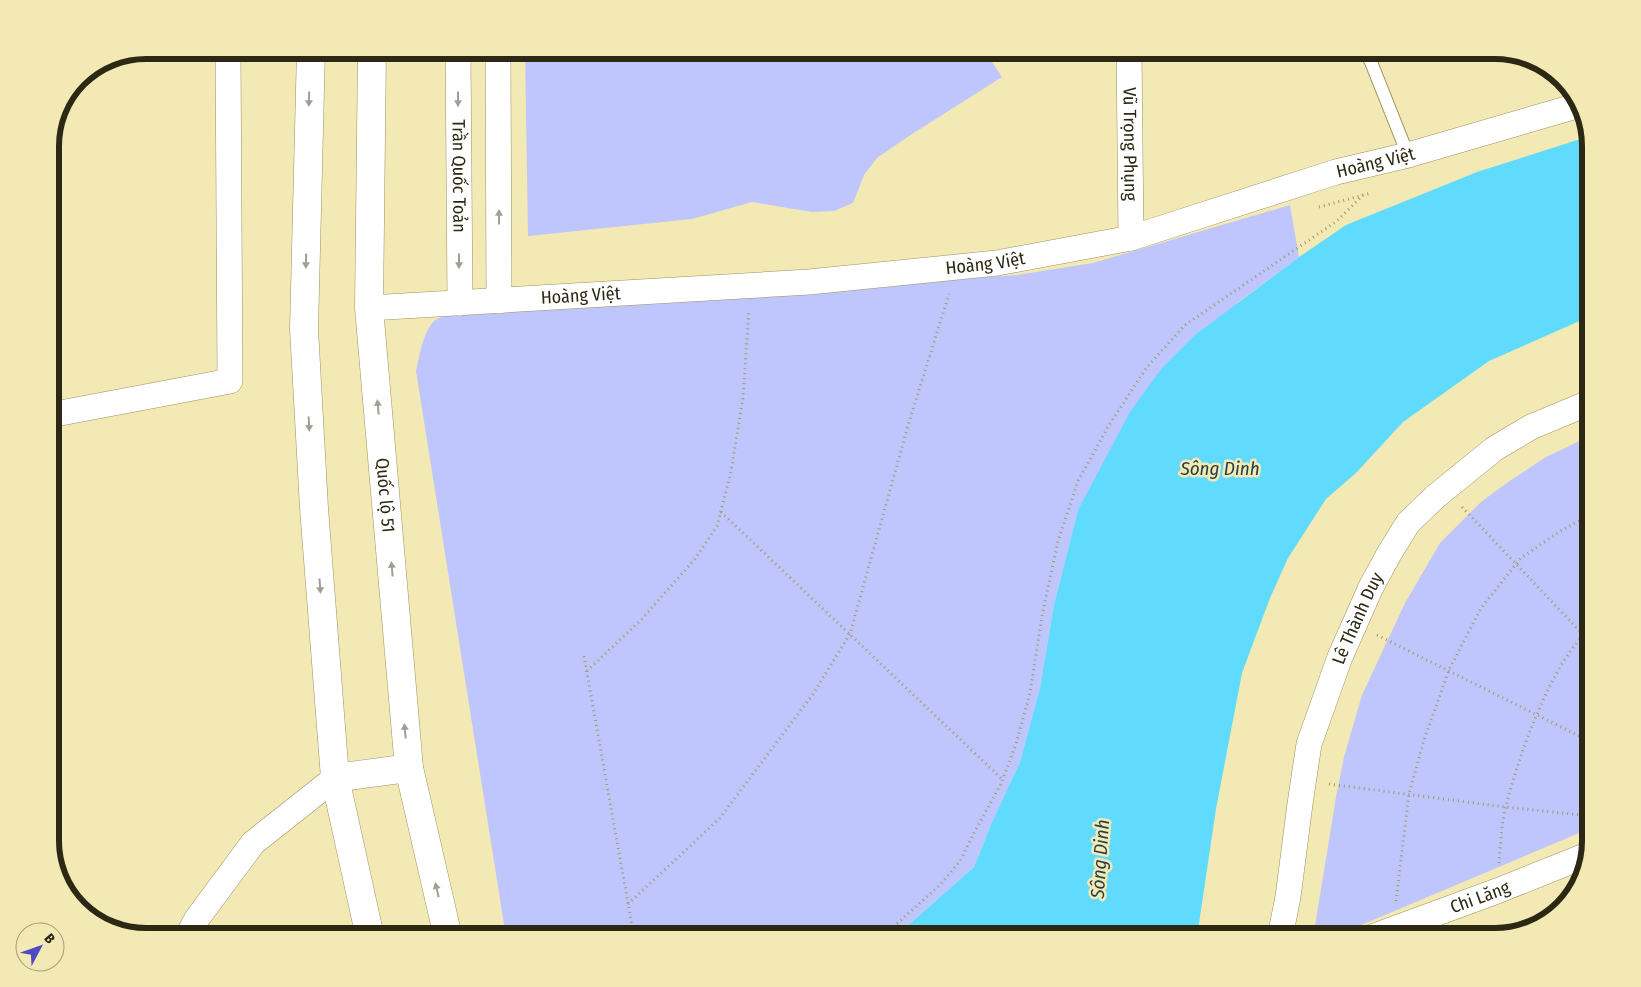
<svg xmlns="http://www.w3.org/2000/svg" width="1641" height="987" font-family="'Fira Sans Condensed',sans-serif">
	<rect width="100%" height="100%" fill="#f3e9b5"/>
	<g fill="#bfc6fd">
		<path d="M525,50h459l18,27 -93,59 -32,22 -13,17 -11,28 -19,8 -22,1 -60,-10 -60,17 -164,17z"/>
		<path d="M1290,205l9,52 -62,46 -159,207 -24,95 -14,83 -20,74 -28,60 -18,45 -79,70h-389l-90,-566c4,-16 6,-36 17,-49 7,-7 20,-8 30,-10l554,-37 76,-12z"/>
		<path d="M1586,438h5v390l-258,109 -10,-4 -8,-7 21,-129 8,-40 18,-62 43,-92 35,-60 41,-41 27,-20 38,-25z"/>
	</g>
	<path fill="#60dbfd" d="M1590,136l1,180 -102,45 -86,61 -47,51 -30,26 -38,59 -18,40 -28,75 -26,136 -19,128h-302l79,-70 18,-45 28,-60 20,-74 14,-83 24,-95 52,-98 32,-44 33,-33 104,-78 47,-32 131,-53z"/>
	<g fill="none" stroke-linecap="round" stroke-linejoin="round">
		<g stroke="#9c9261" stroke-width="14">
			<path id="service" d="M1364,50l7,12 37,93"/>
		</g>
		<g stroke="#9c9261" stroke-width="26">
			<g id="minor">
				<path id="s1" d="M458,50l2,253"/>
				<path d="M498,50l1,251"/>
				<path id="s2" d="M1129,50l2,188"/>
				<path id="s3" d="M369,308l440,-26 188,-19 134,-25 205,-66 72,-17 172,-50"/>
				<path d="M50,415l180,-34 -2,-331"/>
				<path d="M187,937l9,-17 57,-77 82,-65"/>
				<path id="s4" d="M1280,937l8,-40 12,-93 9,-60 31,-87 31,-70 18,-33 19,-31 27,-26 59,-48 37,-22 60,-25"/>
				<path id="s5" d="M1372,937l125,-46 90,-36"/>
			</g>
		</g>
		<g stroke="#9c9261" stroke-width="29">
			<g id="trunk">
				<path d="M311,50l-7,279 10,179 21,270 35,159"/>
				<path id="s6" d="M372,50l-3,258 40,460 39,169"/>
				<path d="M335,778l74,-10"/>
			</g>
		</g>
		<g stroke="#9f9771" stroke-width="3" stroke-dasharray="1 4" stroke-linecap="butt">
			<path d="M1319,207l52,-14"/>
			<path d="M1462,507l129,136"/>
			<path d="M721,512l282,268"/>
			<path d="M1377,635l214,107"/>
			<path d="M584,656l50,281"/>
			<path d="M587,671l55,-52 53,-60 22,-33 14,-54 12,-74 6,-88"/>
			<path d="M1329,784l176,23 86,9"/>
			<path d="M1499,863c2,-18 2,-39 7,-57 11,-46 47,-149 85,-177"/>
			<path d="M1396,901l13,-107 15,-54 25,-70 32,-62 40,-50 38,-26 32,-18"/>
			<path d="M628,904l91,-85 94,-125 37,-60 59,-212 40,-128"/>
			<path d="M882,937l58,-52 20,-24 15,-30 26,-47 15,-40 14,-51 12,-77 16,-75 20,-60 31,-56 38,-58 38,-42 152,-104 26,-26"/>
		</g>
		<use href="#service" stroke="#fff" stroke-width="12"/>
		<use href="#minor" stroke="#fff" stroke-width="25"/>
		<use href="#trunk" stroke="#fff" stroke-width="28"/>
	</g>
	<defs><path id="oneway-solid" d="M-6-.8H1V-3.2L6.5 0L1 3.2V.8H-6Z" transform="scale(1.25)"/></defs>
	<g fill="#a09e95">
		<use href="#oneway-solid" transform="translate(309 99) rotate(91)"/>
		<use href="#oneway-solid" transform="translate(458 99) rotate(90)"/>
		<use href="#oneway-solid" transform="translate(499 217) rotate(-90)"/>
		<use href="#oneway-solid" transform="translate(306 261) rotate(91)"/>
		<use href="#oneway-solid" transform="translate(459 261) rotate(90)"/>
		<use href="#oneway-solid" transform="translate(378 407) rotate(-95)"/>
		<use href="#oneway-solid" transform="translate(309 424) rotate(87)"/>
		<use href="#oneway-solid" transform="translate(392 569) rotate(-95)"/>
		<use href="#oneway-solid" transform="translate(320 586) rotate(86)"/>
		<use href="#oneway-solid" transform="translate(405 731) rotate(-95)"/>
		<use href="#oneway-solid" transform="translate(437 890) rotate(-103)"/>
	</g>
	<g text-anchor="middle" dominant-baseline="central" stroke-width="5" stroke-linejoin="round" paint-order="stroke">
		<g font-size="18" fill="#2c2813" stroke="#f3e9b5">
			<text stroke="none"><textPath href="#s2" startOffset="94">Vũ Trọng Phụng</textPath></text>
			<text stroke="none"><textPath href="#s3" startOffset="1022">Hoàng Việt</textPath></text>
			<text stroke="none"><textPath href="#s1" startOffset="126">Trần Quốc Toản</textPath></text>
			<text stroke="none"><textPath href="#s3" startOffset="618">Hoàng Việt</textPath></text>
			<text stroke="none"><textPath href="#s3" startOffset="212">Hoàng Việt</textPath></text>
			<text stroke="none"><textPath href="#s6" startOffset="446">Quốc lộ 51</textPath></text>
			<text stroke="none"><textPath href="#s4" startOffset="330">Lê Thành Duy</textPath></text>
			<text stroke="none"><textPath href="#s5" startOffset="115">Chi Lăng</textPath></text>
		</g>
		<g font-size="19" font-style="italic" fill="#243f47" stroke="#f3e9b5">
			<text x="1220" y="468">Sông Dinh</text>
			<text transform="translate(1100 859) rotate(-86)">Sông Dinh</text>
		</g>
	</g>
	<path d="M0 0H1641V987H0ZM146 59H1495A87 87 0 0 1 1582 146V841A87 87 0 0 1 1495 928H146A87 87 0 0 1 59 841V146A87 87 0 0 1 146 59Z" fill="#f3e9b5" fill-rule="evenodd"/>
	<path fill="none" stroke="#2c2813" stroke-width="6" d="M146 59H1495A87 87 0 0 1 1582 146V841A87 87 0 0 1 1495 928H146A87 87 0 0 1 59 841V146A87 87 0 0 1 146 59Z"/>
	<g transform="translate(40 947) rotate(49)"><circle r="24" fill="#f3e9b5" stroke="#a39c74"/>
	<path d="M0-4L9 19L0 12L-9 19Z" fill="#4e4bc2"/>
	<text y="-8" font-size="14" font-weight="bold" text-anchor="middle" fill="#2c2813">B</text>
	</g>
</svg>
